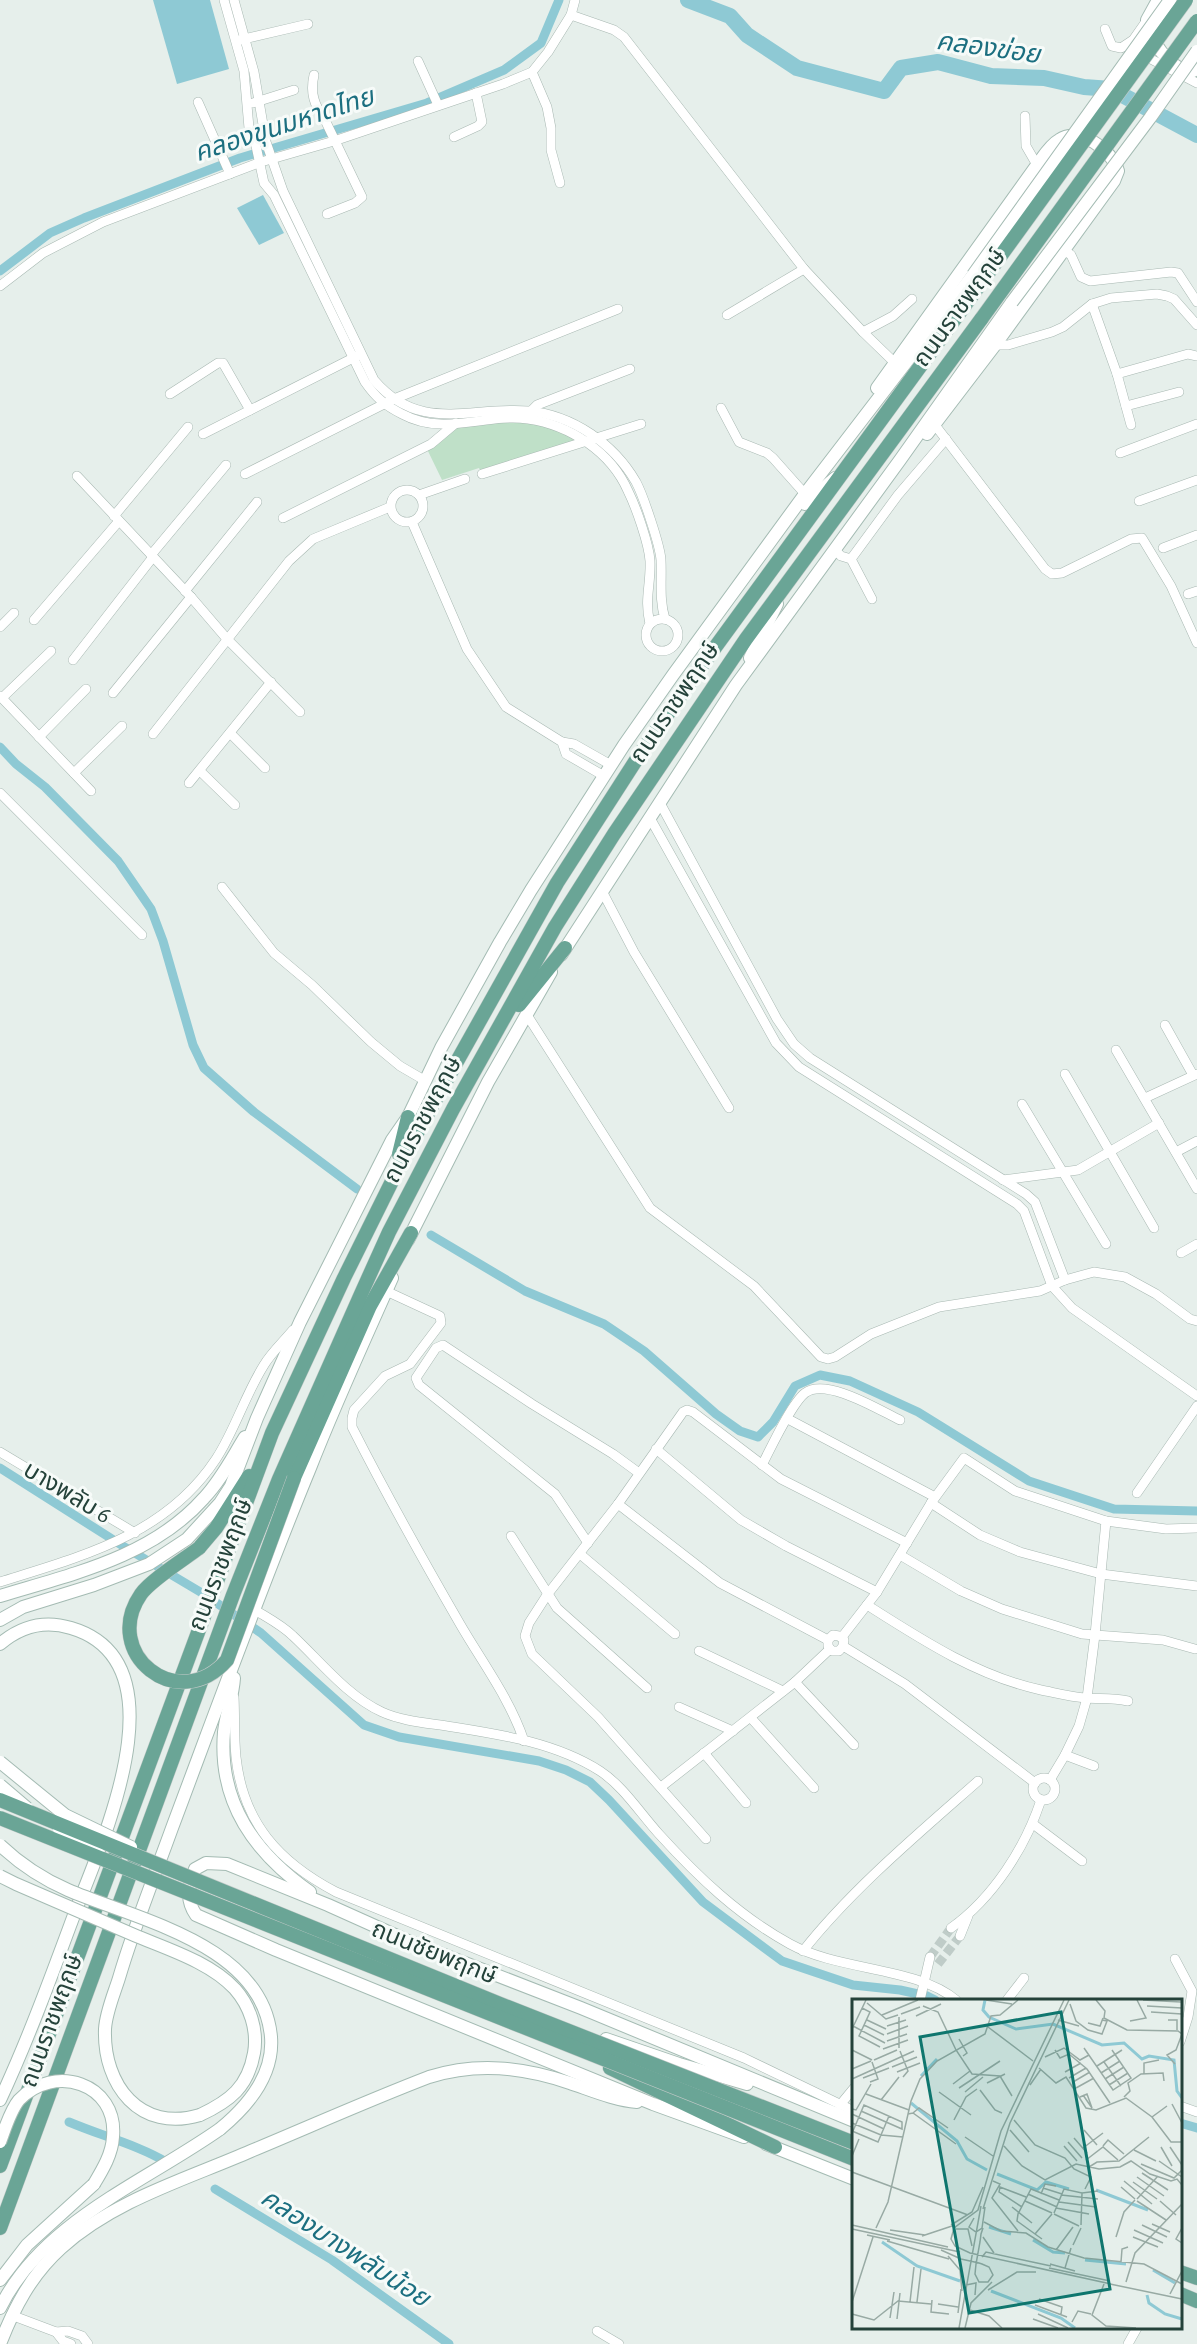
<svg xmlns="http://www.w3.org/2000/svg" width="1197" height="2344" font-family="'Alegreya Sans','Noto Sans Thai',sans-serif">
	<rect width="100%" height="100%" fill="#e6efeb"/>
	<path fill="#bfe0c8" d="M528,419l59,23 -105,32 -3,-6 -37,12 -16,-33 30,-23z"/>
	<g fill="#8ec9d4">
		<path d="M153,0h57l19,69 -52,15z"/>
		<path d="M263,195l21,38 -25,12 -22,-37z"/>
	</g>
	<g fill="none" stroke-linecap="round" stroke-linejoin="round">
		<g stroke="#8ec9d4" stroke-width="9">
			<path d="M0,271l50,-38 34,-15 156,-60 187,-55 77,-33 37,-27 18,-43"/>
			<path d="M0,747l16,17 29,23 73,74 33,48 12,32 30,104 11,23 50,44 103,77"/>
			<path d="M431,1235l94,56 79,33 40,27 72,63 24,17 18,6 15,-15 22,-36 25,-11 30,6 68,31 111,69 85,28 83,2"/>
			<path d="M0,1468l123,78 79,47 59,40 103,92 35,12 140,24 27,9 24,12 19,18 94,102 79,59 71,24 47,5 27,6 8,4"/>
			<path d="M69,2122c33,14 69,23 99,41"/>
			<path d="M1180,2123l17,5"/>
			<path d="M215,2189l117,71 117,84"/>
		</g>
		<path stroke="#8ec9d4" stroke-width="16" d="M688,0l42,16 17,19 50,33 87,23 17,-23 37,-6 53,14 53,2 40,9 27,2 86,46"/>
		<g stroke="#bfccc8" stroke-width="9" stroke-dasharray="9 4.5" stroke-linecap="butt">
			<path d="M930,1957l21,-29"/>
			<path d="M938,1964l22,-28"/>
		</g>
		<g stroke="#a8b8b2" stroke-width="10">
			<g id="minor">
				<path d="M224,0l20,71 5,57 7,18 8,37 10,12 91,187c11,16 21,24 37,32 43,23 83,-1 126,5 42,6 83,33 100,72 8,16 21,53 22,70 1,24 -6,38 0,63"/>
				<path d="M234,0l20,72 12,70 17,49 91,189c46,54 96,26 154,31 45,4 86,33 108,71 7,13 24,63 25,78 1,21 -2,39 4,59"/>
				<path d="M571,15l43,15 10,7 180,232 59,63 32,31"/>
				<path d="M1105,29l7,17 9,2 12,-8 14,-20"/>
				<path d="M240,40l68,-16"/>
				<path d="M1126,46l71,37"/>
				<path d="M418,61l20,44"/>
				<path d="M532,72l15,35 4,21v22l9,33"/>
				<path d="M314,75c-4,18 0,30 11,45l37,77 -7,6 -28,11"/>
				<path d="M198,102l32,72"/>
				<path d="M253,103l41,-13"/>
				<path d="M1025,116l1,30 11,19"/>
				<path d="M454,137l24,-11 4,-4 -6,-29"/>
				<path d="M1064,250l7,5 10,22 9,4 81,-9 7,1 19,29"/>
				<path d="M0,286l43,-33 60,-31 158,-60 73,-21 169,-57 29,-12 16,-20 23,-37 4,-15"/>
				<path d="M1092,304l25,70 71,-20 9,2"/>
				<path d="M727,315l77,-46"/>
				<path d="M863,332l30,-16 19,-17"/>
				<path d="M995,345h13l44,-13 11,-5 29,-23 19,-6 46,-4 10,2 7,3 23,26"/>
				<path d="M1117,374l14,51"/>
				<path d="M170,394l48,-31h5l27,47"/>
				<path d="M1126,406l53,-14"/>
				<path d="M721,408l18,34 28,11 6,5 32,36"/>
				<path d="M529,413l8,-8 93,-36"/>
				<path d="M935,425l110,144 7,5 10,-1 69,-34 11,-1 29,48 26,57"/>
				<path d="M203,434l156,-79"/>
				<path d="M1120,453l77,-29"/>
				<path d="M245,474l149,-75 224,-90"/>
				<path d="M482,474l159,-50"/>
				<path d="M77,476l114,121 36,42 73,73"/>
				<circle cx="407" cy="506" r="16"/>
				<path d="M419,495l46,-16"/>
				<path d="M1139,501l58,-21"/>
				<path d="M114,516l74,-89"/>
				<path d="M283,518l148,-74 25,-21"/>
				<path d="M412,522l55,127 39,58 56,35"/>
				<path d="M1163,548l34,-13"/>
				<path d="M835,550l6,6 10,3 47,-64 48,-56"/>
				<path d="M151,555l75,-90"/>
				<path d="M851,559l21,40"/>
				<path d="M185,591l72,-89"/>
				<path d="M1188,594l9,-3"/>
				<circle cx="662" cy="635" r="16"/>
				<path d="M34,620l85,-99"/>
				<path d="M0,627l14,-14"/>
				<path d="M73,660l80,-103"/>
				<path d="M113,693l78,-96"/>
				<path d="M0,696l91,95"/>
				<path d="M2,698l49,-47"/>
				<path d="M230,733l35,35"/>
				<path d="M153,734l136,-173 24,-22 77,-32"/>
				<path d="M39,737l47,-48"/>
				<path d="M200,771l35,34"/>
				<path d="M74,773l48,-47"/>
				<path d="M604,776l-38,-22 -4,-12 12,2 37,21"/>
				<path d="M189,783l82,-101"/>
				<path d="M0,793l142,142"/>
				<path d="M660,803l117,216 17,25 16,14 216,136 9,8 30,78"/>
				<path d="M650,818l126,225 23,24 218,137 7,7 28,75 20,22 125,88"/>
				<path d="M222,887l52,66 38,32 59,57 29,24 24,14"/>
				<path d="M602,891l32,61 95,156"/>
				<path d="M527,1015l123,193 104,78 67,71 7,2 7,-2 36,-23 68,-27 101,-16 25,-11 29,-8 31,5 31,17 34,25 7,2"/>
				<path d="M1165,1025l28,50"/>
				<path d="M1116,1050l81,139"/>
				<path d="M1065,1074l89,154"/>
				<path d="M1145,1098l52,-24"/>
				<path d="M1022,1104l84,140"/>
				<path d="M1176,1152l21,-11"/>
				<path d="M1003,1180l75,-10 81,-47"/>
				<path d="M1181,1253l16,-9"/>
				<path d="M386,1291l54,25 1,7 -31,41 -25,12 -31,34 -2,8v9c34,67 71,133 108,197 22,38 50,75 64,117"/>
				<path d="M788,1419l147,78"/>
				<path d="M656,1449l85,71 45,26 91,46"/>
				<path d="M0,1452l135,81"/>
				<path d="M762,1465c9,-17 29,-61 43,-72 21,-16 74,17 95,27"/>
				<path d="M1137,1493l60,-87"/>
				<path d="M931,1503l49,32 40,17 81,22 96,12"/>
				<path d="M618,1504l102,79 108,57"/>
				<path d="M511,1536l46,72 90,80"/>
				<path d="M588,1543l-33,-49 -136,-109 -3,-7 20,-30 7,-3 6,4 83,55 81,50 26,19"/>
				<path d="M580,1554l95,80"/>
				<path d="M900,1555l61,36 41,18 80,25 81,6 32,9"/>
				<path d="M0,1582c83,-26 166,-47 216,-123 19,-29 29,-64 48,-94 7,-12 19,-23 29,-35"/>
				<path d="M867,1605c55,35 110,71 174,85 15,3 30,7 45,8 15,1 27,0 42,3"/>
				<path d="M255,1610c13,8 27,15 38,26 27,25 54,60 89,76 22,10 48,11 71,15 50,8 103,16 147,44 23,15 40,42 59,63 39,43 80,82 131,110 49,27 127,23 166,56"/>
				<path d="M842,1637l35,-45 54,-89 33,-45 51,33 91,30 60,8 31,-1"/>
				<path d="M843,1646l-4,5h-7l-4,-5v-6l5,-5 6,1 5,4 -1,6 62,38 130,99"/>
				<path d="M699,1651l84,40"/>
				<path d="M795,1682l59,63"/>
				<path d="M234,1697c1,20 0,40 2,60 7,66 43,105 100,135l408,166 110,53"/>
				<path d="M679,1707l54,24"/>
				<path d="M751,1718l63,70"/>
				<path d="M704,1753l42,50"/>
				<path d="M1065,1755l29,11"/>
				<circle cx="1044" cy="1789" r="11"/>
				<path d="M1050,1780l15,-25 14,-29 8,-28 8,-63 11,-114"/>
				<path d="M661,1787l134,-105 35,-33"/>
				<path d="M1033,1824l49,37"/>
				<path d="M706,1839l-108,-122 -66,-63 -7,-18 4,-13 18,-28 71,-91 65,-92 4,-2 6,2 88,67 126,64"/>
				<path d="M951,1928c42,-30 74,-80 90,-128"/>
				<path d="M960,1936l8,-20"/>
				<path d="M803,1951c48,-61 116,-118 175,-170"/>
				<path d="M1175,1959l17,32 -4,26 -8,25"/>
				<path d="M920,2000l10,-43"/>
				<path d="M1007,2000l17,-22"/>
				<path d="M840,2105l14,-17"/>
				<path d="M1180,2106l17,6"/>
				<path d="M11,2315l45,17 12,-1 14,5 6,8"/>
				<path d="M597,2331l22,13"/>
				<path d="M56,2332l7,9 8,3"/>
				<path d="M1128,2344l9,-16"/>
			</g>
		</g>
		<g stroke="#a4bbb3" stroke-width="14">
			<g id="secondary">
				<path d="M1158,0l-11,20c3,22 21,45 42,53l8,-4"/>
				<path d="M877,388l160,-223c6,-8 13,-20 22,-25 21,-14 53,10 59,31l-4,10 -119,164 -68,89"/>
				<path d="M805,504l30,-26"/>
				<path d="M750,658l27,-54"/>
				<path d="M561,955l175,-270 164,-225 112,-158"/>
				<path d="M408,1240l80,-158 63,-110"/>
				<path d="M0,1596c72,-22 152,-39 204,-98 17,-18 28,-40 41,-61"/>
				<path d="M0,1620l23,-13 71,-22 55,-21 38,-25 33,-36 11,-17 26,-68 43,-96 92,-182 16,-23 33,-69 59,-106 31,-52 93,-145 49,-70 132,-181 168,-219"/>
				<path d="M0,1644c21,-18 45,-24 71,-16 115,34 30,216 3,287 -23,62 -46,125 -74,185"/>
				<path d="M234,1678c-1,18 -8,36 -10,54 -6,71 31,121 86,160"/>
				<path d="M606,2039l73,25 68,20"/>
				<path d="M200,2115c-60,18 -97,-30 -95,-86 1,-17 9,-35 14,-51 15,-51 35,-100 53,-150 45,-120 89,-241 138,-360 25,-64 54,-127 82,-190"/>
				<path d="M744,2137l-91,-33 -377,-154 -80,-35c-11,-16 -7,-29 -1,-46l11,-6 21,1 101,41 78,35 175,68 273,113"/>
				<path d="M766,2144l88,35"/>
				<path d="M0,2280l27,-35 67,-61"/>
				<path d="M0,2308c42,-86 145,-126 220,-179"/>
				<path d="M0,2344c14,-36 31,-69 61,-96 53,-48 126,-69 190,-97 60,-25 118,-51 178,-74 48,-15 93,-10 141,6 21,7 44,17 67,19"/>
			</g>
		</g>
		<g stroke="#c2cac8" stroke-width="15">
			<g id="primary">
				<path d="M519,1005l46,-57"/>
				<path d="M399,1154l9,-37"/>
				<path d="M294,1478l76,-172 41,-73"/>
				<path d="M199,1548l17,-20 33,-52"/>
				<path d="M610,2068l165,79"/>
				<path d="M0,2166l272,-733 72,-155 65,-131 148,-264 83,-129 52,-75 273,-374"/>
				<path d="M0,2228l233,-633 46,-116 82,-185 28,-62 64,-123 102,-182 59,-93 132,-195 236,-321"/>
				<path d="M1180,2272l17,6"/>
				<path d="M1180,2294l17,7"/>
			</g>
		</g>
		<use href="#minor" stroke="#fff" stroke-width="9"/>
		<use href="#secondary" stroke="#fff" stroke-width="12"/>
		<use href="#primary" stroke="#6aa596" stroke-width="14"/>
		<g stroke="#a4bbb3" stroke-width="14" stroke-linecap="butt">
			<g id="secondary-bridge">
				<path d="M973,275l197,-275"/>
				<path d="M1012,302l138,-184 47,-67"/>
				<path d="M0,1762l65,53 66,32"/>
				<path d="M0,1785l27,23"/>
				<path d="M59,1829l39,24"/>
				<path d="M0,1845c20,19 43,34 68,45 70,30 195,55 203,147 3,38 -23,69 -51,92"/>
				<path d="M0,1876l16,8c39,17 79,34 118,51 33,14 76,27 101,54 15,17 23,41 19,64 -6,34 -24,48 -54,62"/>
				<path d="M0,2142c5,-13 10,-31 19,-42 35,-37 99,-17 94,37 -1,17 -10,32 -19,47"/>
			</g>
		</g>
		<g stroke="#c2cac8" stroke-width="15" stroke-linecap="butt">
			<g id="primary-bridge">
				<path d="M965,305l221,-305"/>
				<path d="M982,318l215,-297"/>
				<path d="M199,1548c-16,12 -48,32 -58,46 -41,59 37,122 86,66l67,-182"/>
				<path d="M0,1800l500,204 354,139"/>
				<path d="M0,1818l854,341"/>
			</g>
		</g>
		<use href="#secondary-bridge" stroke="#fff" stroke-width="12"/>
		<use href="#primary-bridge" stroke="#6aa596" stroke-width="14"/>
	</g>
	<g text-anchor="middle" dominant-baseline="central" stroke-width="6" stroke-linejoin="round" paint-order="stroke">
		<g font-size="24" fill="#24423a" stroke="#f7fbf9">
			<text transform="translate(960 308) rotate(-54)">ถนนราชพฤกษ์</text>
			<text transform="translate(675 703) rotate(-56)">ถนนราชพฤกษ์</text>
			<text transform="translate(423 1120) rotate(-62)">ถนนราชพฤกษ์</text>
			<text transform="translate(67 1493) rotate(31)">บางพลับ 6</text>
			<text transform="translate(221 1565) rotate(-69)">ถนนราชพฤกษ์</text>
			<text transform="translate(434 1953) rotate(22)">ถนนชัยพฤกษ์</text>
			<text transform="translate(52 2021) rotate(-70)">ถนนราชพฤกษ์</text>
		</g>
		<g font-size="26" font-style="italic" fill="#1c6f80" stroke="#f7fbf9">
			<text transform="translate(988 48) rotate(8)">คลองข่อย</text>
			<text transform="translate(284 125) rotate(-18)">คลองขุนมหาดไทย</text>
			<text transform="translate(345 2248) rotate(33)">คลองบางพลับน้อย</text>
		</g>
	</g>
	<g transform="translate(852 1999)">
		<rect width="330" height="330" fill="#e6efeb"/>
		<path fill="none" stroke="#8ec9d4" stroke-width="3" d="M133,1l-2,10 6,7 27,12 37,-5 49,21 22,-2 18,16 7,-3 25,4 3,31 5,7M69,77l16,-17M59,104l46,38 10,18 20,11M145,175l40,16 9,-8 23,7M244,191l52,20M137,228l22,7M181,241l20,12 12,1M30,243l35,24 43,15M233,261l41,4M301,271l22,13M139,292l70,27 14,10M295,296l2,8 16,11 17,5"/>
		<path fill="none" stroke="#98aaa4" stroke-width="1.5" d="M134,1l26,4M212,1l-63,131 -23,79 -24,18 -3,11 4,7 15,7 141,31M244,1l9,11 -1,7 23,12 51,1 4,3 -6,16 -9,5 8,9M291,1l38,2M15,4l19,16 12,-4M218,5l6,17 12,9 14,4 5,-13 -5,-1M71,7l15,6 18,38 16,24 28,2 12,20M295,7l35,2M10,9l8,4 -11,24 21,11M299,13l31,2M49,15l19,-7M30,16l36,-15M64,17l25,-12M15,21l19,9M206,21l21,6M316,21h9v10M278,22l16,-3 -9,-18M236,24l12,3 3,-8M12,26l20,10M1,27l32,17M35,27l19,-6M136,28l45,34M0,30l14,-29M35,35l21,-8M107,40l8,14 -4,3M35,42l20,-7M47,49v-31M232,49l29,42 18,-12 -19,-28M31,50l25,-9M0,51l20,10M203,51l5,8 9,-4 18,15 23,34M48,52l8,20 -5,6M193,58l19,-9 16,12 9,-5M22,61l23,-10M252,63l17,24M245,67l25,-16M40,68l25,-10M187,69l17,15 10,-6 20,31 10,2 30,-12 26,19 19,25h11M0,70l19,-8M45,73l23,-9M213,73l16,-9M249,74l19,-12M292,75v-11l15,-3M11,79l26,-10M217,79l17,-10M0,80l62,-28M253,80l19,-12M18,83l8,-3 -6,-17M221,83l17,-10M135,84l18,-9M101,85l17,-13M178,86l11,-16M257,86l19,-12M107,89l41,-27M224,89l18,-10M128,91l15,20 7,3M87,93l32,23M113,93l18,-15M14,95l43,16M228,98l7,-3 5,14 -9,-13M272,98l6,-6 -2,-8 13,-9 22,-1 1,8M29,101l18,-23M320,105l10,19M0,110l4,1 15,-26M61,114l6,-5 29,20M0,115l32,15M56,115l5,-1 43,31M300,118l15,-11M102,121l12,-23 11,-8M162,121l21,25 30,13 9,11 17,8 -6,12M0,124l29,12 22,2M158,131l19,22M232,131l13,15M0,132l26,11 11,-26M1,132l11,-26 38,17v7l-41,-18M113,138l28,19M222,139l13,15M216,143l14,16M152,147l18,20 23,14 31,-16 23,5 21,-2 11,-6 19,13 21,7 6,-2 5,6M212,147l13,15M251,147l5,-6 16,14M309,148l11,19M318,148l12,18M231,149l20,-15M282,151l22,11M0,157l7,-17M234,161l17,-13 15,13M307,162l23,16M289,165l33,14 8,-8M237,168l8,-5 22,-1 30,-24M0,173l116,43M290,174l26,17M285,178l27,19M141,182l7,3 -8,14 26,33M272,182l28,23M281,183l24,17M269,188l14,12M191,189l19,6M176,195l29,13M189,195l4,-10 11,2M209,196l37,4M285,200l21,-23M173,202l27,12M285,202l29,19M308,202l16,14M207,203l37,5M160,208l20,16M170,208l-23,-15 1,-5 26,10M204,209l33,6M131,210l27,-86 59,-123M202,214l10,-24 18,4 16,-2M202,215l25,12M122,219l-5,9 7,5 6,-4 3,-21M132,223l17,9 25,2 22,14 36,11 60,6 38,20M300,225l18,8M0,226l96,22M99,226l21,-13 11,-25M229,226l1,-32M290,226l25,12M24,229l12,-26 23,-101 9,-22 17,-18 48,-27 6,-18 9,-1 18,-15M330,229l-6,11 6,4M0,230l108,23M104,230h12l4,17M38,231l35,5M282,231l29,13M183,235l17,-20M15,236l23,5M70,237l33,-11M131,238l11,16M264,238l8,-25 11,-12M281,238l25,10M190,240l-25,-18 1,-7 13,-25 28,11M35,242l62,18M221,246l8,-17M89,251l20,9 18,4 3,1 7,3 4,8 -5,7h-9l-4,-8 1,-10 4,-22 1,-8 2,-6M204,251l17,-23M96,257l12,14 2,21M130,258l4,-5 65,14M269,263l1,-13 6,-2M198,265l25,7M197,269l61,13M213,269l6,-20M274,283l9,-29 47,-49M252,285l-12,31 14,11 30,2M258,285l72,15M114,286l10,-2 -1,12M136,291l29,-18h19M318,295l12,-23M187,300l23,8 -1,7M80,301l-1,12 18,2M0,303l21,-65M58,303l4,-35M65,303l4,-33M86,305l20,3M183,306l32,12M118,311l19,6 13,12M106,314l3,-24M0,315l22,6 24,-19 33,3M186,315l30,14M38,319l4,-26M45,320l3,-26M181,320l25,9M220,323l6,-11 13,3M107,329l22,-122M113,329l6,-25 21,-21"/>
		<path fill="#0f766e" fill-opacity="0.15" stroke="#0f766e" stroke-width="3" d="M209,13l49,277 -141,24 -49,-276z"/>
		<rect width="330" height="330" fill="none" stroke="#24423a" stroke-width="3"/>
	</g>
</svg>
